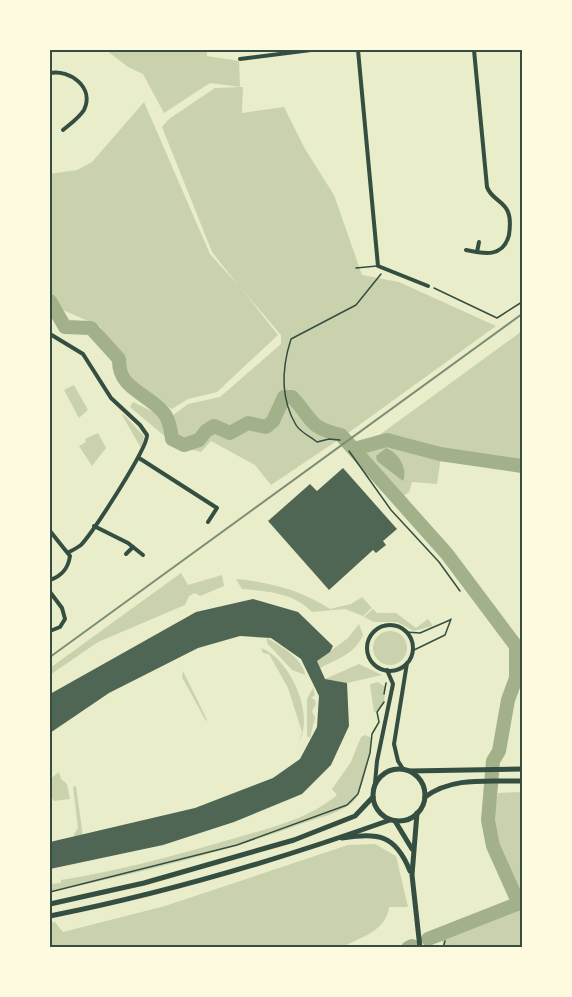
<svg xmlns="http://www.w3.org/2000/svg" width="572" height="997" font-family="Spectral,serif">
	<rect width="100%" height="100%" fill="#e9edc9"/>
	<g fill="#cad2ad">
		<path d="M106,50h101v6l32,5 1,26 -30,-4 -46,30 -21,-39 -15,-7z"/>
		<path d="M243,87l-1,26 42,-6 21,42 29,46 28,80 37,7 97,44 -152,110 -73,49 -16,-20 -44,-24 -10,11 -26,-7 -45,-38 3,-5 35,17 20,-15 32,-7 61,-53v-9l-40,-47 37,47 -61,57 -29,7 -16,10 -34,-22 -38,-61 -42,-18 -8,-12v-122l27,-4 15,-8 52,-60 66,152 28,31 -26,-33 -50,-125 7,-8 46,-31z"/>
		<path d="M522,331v138l-18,-5 -63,-7 -4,27 -25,-2 -3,10 -7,5 -37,-43 2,-10z"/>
		<path d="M74,385l14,25 -9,8 -15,-28z"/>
		<path d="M123,414l21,22 -3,12 -19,-33z"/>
		<path d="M98,433l8,15 -14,18 -13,-20 7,-4 -1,-3z"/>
		<path d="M181,573l7,12 34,-10 2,11 -24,10 -5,-3 -6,3 -4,9 -87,37 -48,33v-7z"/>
		<path d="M236,579c34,3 65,11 94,30l21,-5 11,-7 10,11 -9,8 -18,-7 -33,3c-18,-19 -45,-21 -70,-23z"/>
		<path d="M373,609l4,4h19l20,15 12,-9 5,7 -19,5 -17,-9h-23l-10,-5z"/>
		<path d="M359,624l4,11c-8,19 -26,24 -43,33l-3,-7 31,-23z"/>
		<circle cx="390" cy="648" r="17"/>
		<path d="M267,638c14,8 36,21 38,37l-13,-5 -25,-27z"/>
		<path d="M261,648c29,11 54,66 38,94l3,-10 -14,-44 -19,-34 -6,-1z"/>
		<path d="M359,664l23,11 -35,8 -22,-4z"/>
		<path d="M183,671l24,49 -1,1 -24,-44z"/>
		<path d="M378,682l7,5 -1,16 -10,10 -4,-29z"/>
		<path d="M313,688l2,7 -4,3 4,2 1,4 -4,7 3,7 -5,20 -3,-2v-37z"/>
		<path d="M365,735l7,3c-2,15 -9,56 -20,65 -14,11 -35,15 -51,21 -81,30 -167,50 -251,68v-8l11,-1v-3c58,-9 115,-25 171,-41 37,-11 75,-19 105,-44l-5,-6 19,-27 10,-25z"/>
		<path d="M59,772l2,7 6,5 3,15 -16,2 -4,-6v-16z"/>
		<path d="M76,786l7,51 -8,1 -1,-4 4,-6 -5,-41z"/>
		<path d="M522,792v100h-1c-19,-38 -32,-56 -23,-99z"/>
		<path d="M375,844l21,12 12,51h-19c-2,23 -29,31 -47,40h-292v-24l5,-1 8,10 102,-26 183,-61z"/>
		<path d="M522,907v40h-78l-3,-9z"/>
	</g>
	<path fill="#a3b18a" d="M386,448c13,5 22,21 17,33l-26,-20 -1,-5z"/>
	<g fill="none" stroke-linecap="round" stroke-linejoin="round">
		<g stroke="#a3b18a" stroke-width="14">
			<path d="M50,301l15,26 26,1 28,31c-1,30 28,34 44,53 6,6 8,19 9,27l12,6 15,-5 7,-9 8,-5 16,7 18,-10 18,4 7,-6 11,-24h8c21,22 16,31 49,38l106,119 69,92v32l-8,22 -9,51 -6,10 -5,59 5,26 26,58"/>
			<path d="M354,449l33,-9 53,14 82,12"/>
			<path d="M428,939l94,-37"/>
			<path d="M408,948l4,-2"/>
		</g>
	</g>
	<g fill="#4f6655">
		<path d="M343,468l54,61 -14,12 3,4 -10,8 -3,-3 -44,40 -61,-69 42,-37 7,7z"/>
		<path d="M253,599l45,13 35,34 -3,6 -13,9 8,18 22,4 2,43 -18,39 -29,29 -68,28 -71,23 -113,24v-27l145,-34 78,-30 27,-19 17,-32 2,-31 -18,-37 -30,-21 -31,-2 -42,12 -89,45 -59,40v-39l146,-82z"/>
	</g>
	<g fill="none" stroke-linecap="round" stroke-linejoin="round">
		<g stroke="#344e41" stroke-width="1.5">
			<path d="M434,288l63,30 25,-16"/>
			<path d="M340,440l-11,-1 -12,3c-6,-5 -17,-10 -21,-17 -16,-27 -14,-58 -5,-86l65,-34 25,-31"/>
			<path d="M349,451l42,59 48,52 21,29"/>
			<path d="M384,694l2,-11"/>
			<path d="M50,892l187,-47 110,-40 11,-11 12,-41 2,-19 7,-12 -2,-10 7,-10"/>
			<path d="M443,948l2,-7"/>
		</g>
		<g stroke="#344e41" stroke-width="1.5">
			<path d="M356,268l21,-2"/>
			<path d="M406,632l14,1 30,-13"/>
			<path d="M412,651l33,-16 6,-16"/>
		</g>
		<g stroke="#344e41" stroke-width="4">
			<path d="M358,50l20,216 50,20"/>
			<path d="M240,59l71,-9"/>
			<path d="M50,73c19,-4 45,14 34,37 -5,8 -14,14 -21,20"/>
			<path d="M466,250c18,4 37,8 43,-15 1,-7 2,-16 -1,-23 -4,-11 -17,-13 -21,-25l-13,-137"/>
			<path d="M477,252l2,-10"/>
			<path d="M50,334l33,20 28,44 29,27 7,10c1,13 -54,97 -66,110 -4,3 -8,5 -12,7"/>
			<path d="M139,458l78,50 -9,14"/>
			<path d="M94,526l34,17 15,12"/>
			<path d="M50,531l20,25c-2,13 -8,20 -20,24"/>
			<path d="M126,554l7,-7"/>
			<path d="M50,592l12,16 3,11 -5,8 -10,4"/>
			<circle cx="390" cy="648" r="23"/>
			<path d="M403,769l-5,-8 -4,-17 13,-81"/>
			<path d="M375,783l2,-22 16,-77 -6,-14"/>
		</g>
		<g stroke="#344e41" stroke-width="5">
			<path d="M417,813l-5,62 8,73"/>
			<path d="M395,821l17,28"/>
			<path d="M342,838c37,-5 53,-4 68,33"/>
		</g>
		<g stroke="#344e41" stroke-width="5">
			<circle cx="399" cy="795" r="26"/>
			<path d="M410,771l112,-2"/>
			<path d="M425,797c28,-21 64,-15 97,-16"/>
			<path d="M50,904l94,-21 150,-43 61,-24 18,-19"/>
			<path d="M50,916c116,-23 228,-56 340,-96"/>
		</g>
		<path stroke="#7c8e77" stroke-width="2" d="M50,657l472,-343"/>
	</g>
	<rect width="572" height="997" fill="none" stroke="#fefae0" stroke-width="102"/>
	<rect x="51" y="51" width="470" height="895" fill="none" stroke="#344e41" stroke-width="2"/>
</svg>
